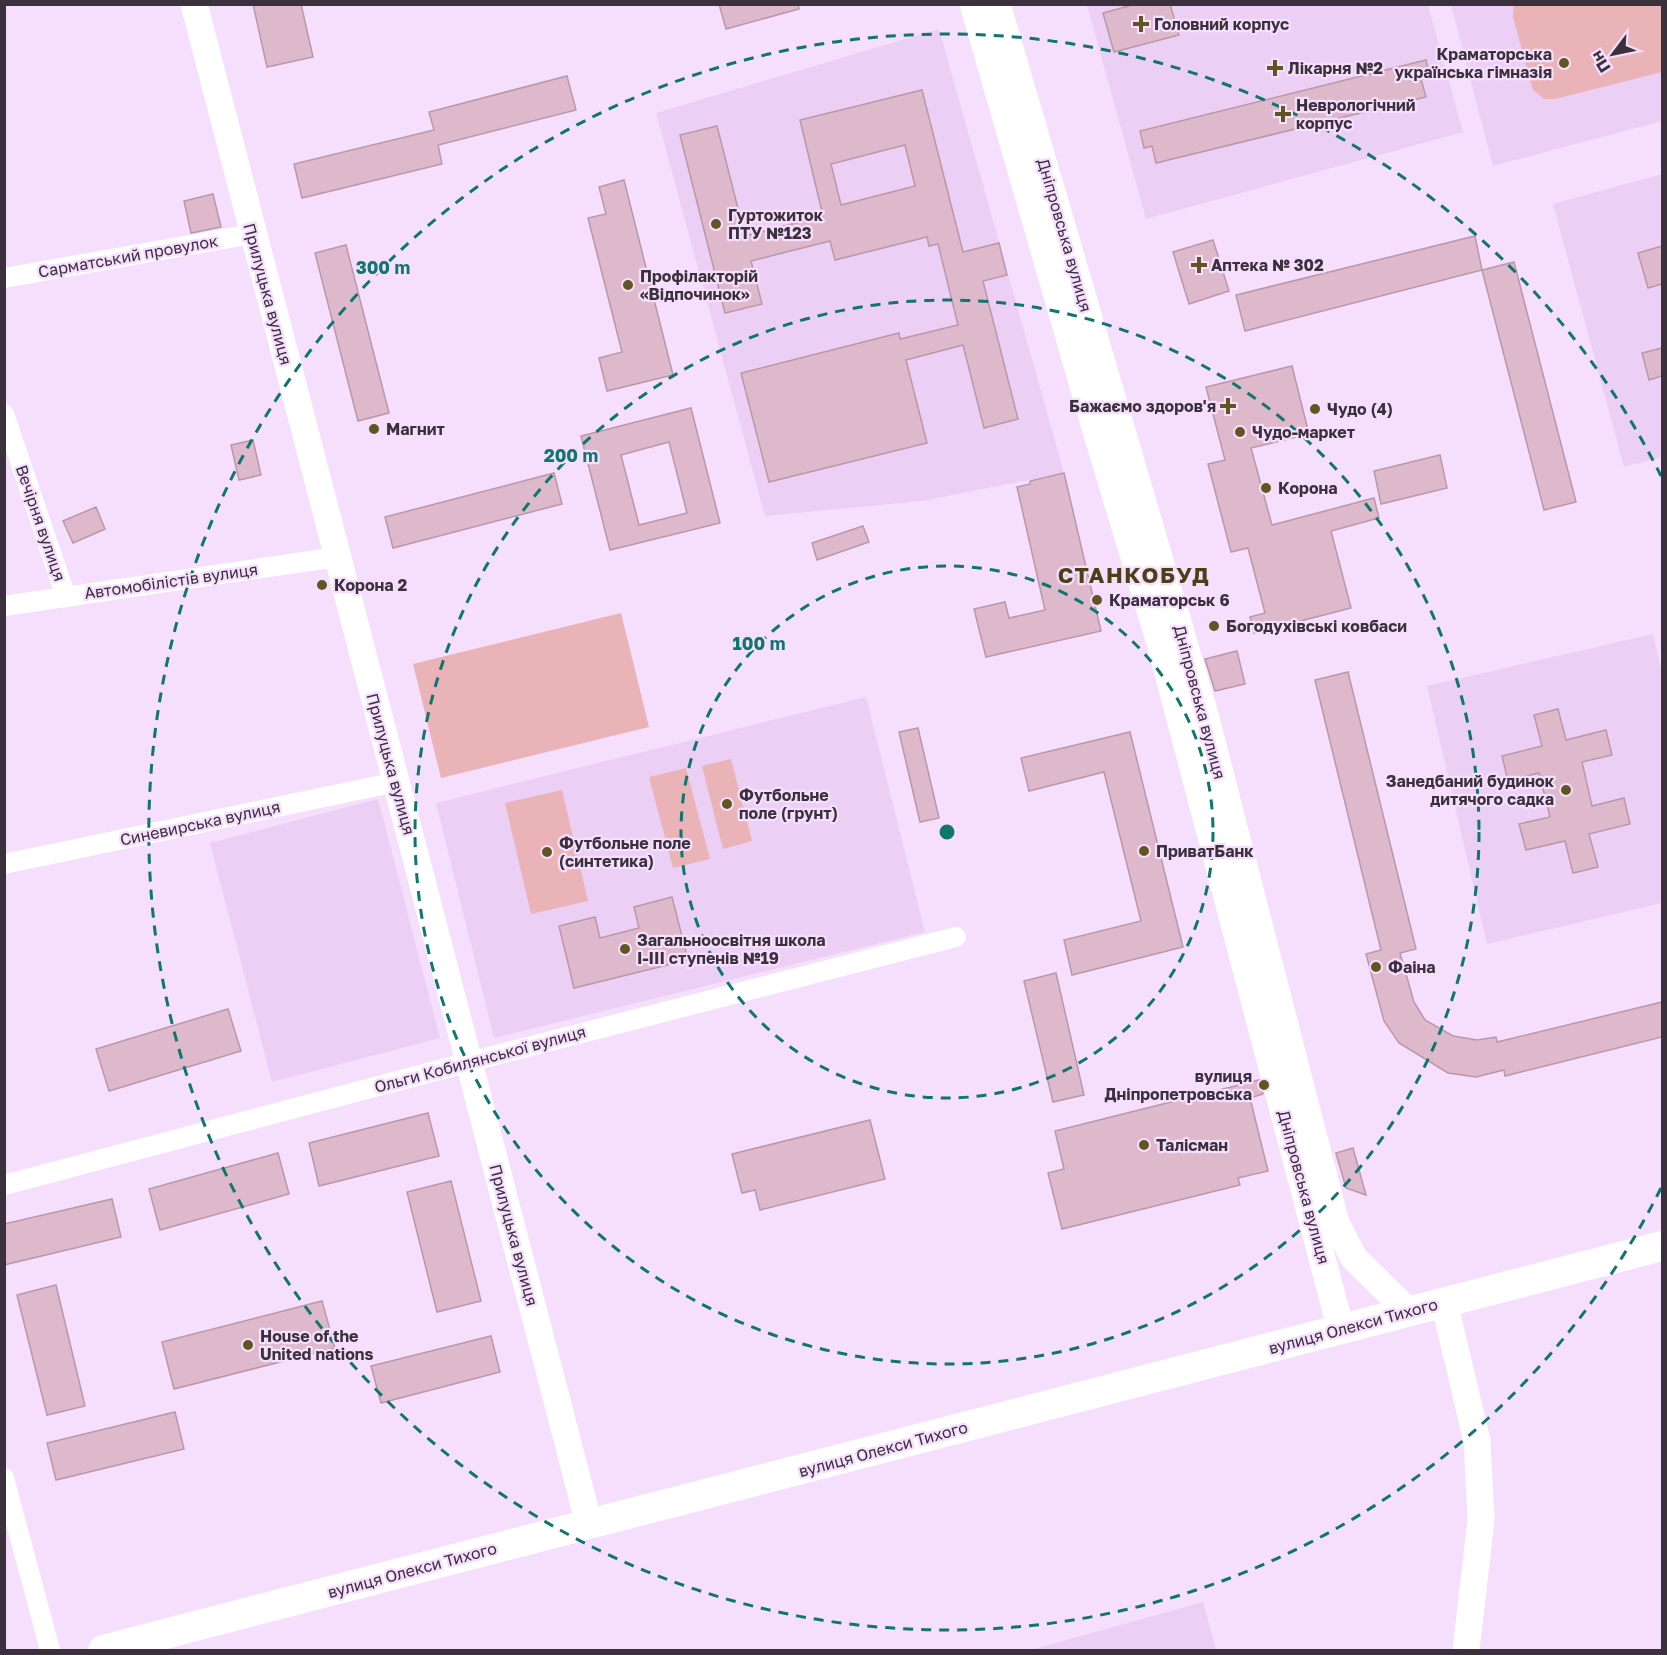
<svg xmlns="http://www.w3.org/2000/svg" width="1667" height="1655" font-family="'Golos Text',sans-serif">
	<rect width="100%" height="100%" fill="#f6defd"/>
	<g fill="#eccff4">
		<path d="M1087,5h341l35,127 -317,87z"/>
		<path d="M1451,5h211v116l-169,45z"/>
		<path d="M939,29l125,444 -142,28 -157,15 -109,-403z"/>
		<path d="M1662,174v283l-38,10 -71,-263z"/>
		<path d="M1653,634l9,40v229l-175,41 -60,-258z"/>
		<path d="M866,697l59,235 -431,106 -58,-235z"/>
		<path d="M378,799l62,239 -168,44 -62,-239z"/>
		<path d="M1203,1602l13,48h-185z"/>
	</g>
	<g fill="#eab3b7">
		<path d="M1514,5h148v67l-107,27h-11l-11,-9 -20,-73z"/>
		<path d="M621,613l28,114 -208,51 -28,-114z"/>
		<path d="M731,759l21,82 -29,8 -21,-83z"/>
		<path d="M686,768l24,91 -37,9 -24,-91z"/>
		<path d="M562,790l26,111 -57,13 -26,-111z"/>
	</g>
	<g fill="#ddb9cb" stroke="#ba97a9" stroke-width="1.5" fill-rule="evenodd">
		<path d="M253,4h48l12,53 -46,10z"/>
		<path d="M719,4h79l1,5 -73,20z"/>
		<path d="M1136,4h34l9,31 -65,17 -11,-39z"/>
		<path d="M1426,60l4,17 -9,2 5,18 -270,66 -4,-17 -8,2 -4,-17z"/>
		<path d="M567,76l9,34 -138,35 4,19 -140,34 -8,-34 140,-34 -5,-18z"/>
		<path d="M922,90l41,162 36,-9 8,32 -24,6 35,138 -34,9 -21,-83 -57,15 21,83 -158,39 -28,-109 158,-40 1,6 58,-14 -20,-81 -9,2 -2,-9 -92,23 -5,-19 -79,20 11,43 -37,9 -45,-178 37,-9 28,110 78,-20 -23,-96zM905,145l10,41 -74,19 -10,-41z"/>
		<path d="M624,180l49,195 -66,16 -8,-33 23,-6 -34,-134 18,-4 -7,-27z"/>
		<path d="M213,194l8,33 -30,6 -7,-32z"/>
		<path d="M1475,236l7,34 -237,61 -9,-36z"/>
		<path d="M1213,240l16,51 -40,13 -16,-52z"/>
		<path d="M346,245l43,168 -31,8 -43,-168z"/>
		<path d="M1662,246v38l-14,4 -10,-35z"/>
		<path d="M1514,262l62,240 -32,8 -62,-240z"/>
		<path d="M1662,348v28l-13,4 -7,-27z"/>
		<path d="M1292,366l17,68 -58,14 21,77 102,-27 5,20 -48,13 20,77 -97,25 -4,-16 15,-4 -17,-65 -17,4 -23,-88 17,-4 -19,-73z"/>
		<path d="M691,408l29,115 -110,27 -29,-114zM669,442l18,71 -48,12 -18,-70z"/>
		<path d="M253,440l8,35 -22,5 -8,-35z"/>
		<path d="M1440,455l7,33 -66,16 -7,-33z"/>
		<path d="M554,473l8,31 -169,44 -8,-31z"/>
		<path d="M1064,473l37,158 -115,26 -12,-48 31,-7 4,16 36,-8 -28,-123 13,-3v-3z"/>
		<path d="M96,507l9,22 -32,14 -10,-22z"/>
		<path d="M863,526l6,16 -52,18 -5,-17z"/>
		<path d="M1237,651l8,33 -30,7 -10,-32z"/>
		<path d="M1348,672l68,277 -16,4 14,49 11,18 28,16 24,4 19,-3 1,5 165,-40v35l-157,39 -1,-6 -28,7 -28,-4 -49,-30 -15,-22 -18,-67 15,-4 -66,-270z"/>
		<path d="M1558,709l8,31 40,-10 6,25 -30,7 10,44 32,-8 6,26 -41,10 9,33 -25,6 -8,-32 -39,9 -7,-26 31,-7 -11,-44 -31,8 -6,-25 40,-10 -8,-31z"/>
		<path d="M918,728l21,90 -19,4 -21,-90z"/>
		<path d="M1130,732l53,215 -111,28 -8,-35 77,-19 -37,-149 -75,19 -8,-33z"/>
		<path d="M672,897l16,63 -114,28 -15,-62 36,-9 5,21 39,-10 -5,-21z"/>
		<path d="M1056,973l28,122 -31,7 -29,-121z"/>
		<path d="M228,1009l13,42 -132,40 -13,-42z"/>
		<path d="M1259,1080l4,14 -13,4 18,73 -30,7 2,7 -178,44 -14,-56 16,-4 -9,-38z"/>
		<path d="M428,1113l11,43 -120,30 -10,-43z"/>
		<path d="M870,1120l15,59 -125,31 -5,-20 -13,3 -10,-39z"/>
		<path d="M1353,1148l13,47 -20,-7 -10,-35z"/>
		<path d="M278,1153l11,41 -129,36 -11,-41z"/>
		<path d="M451,1181l30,120 -44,11 -30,-120z"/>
		<path d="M112,1199l9,38 -117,28v-41z"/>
		<path d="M56,1285l29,121 -38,9 -30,-120z"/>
		<path d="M322,1301l13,47 -161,41 -12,-47z"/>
		<path d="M491,1336l9,36 -119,31 -10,-37z"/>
		<path d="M175,1412l9,37 -128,31 -9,-37z"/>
	</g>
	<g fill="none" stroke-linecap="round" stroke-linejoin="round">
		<g stroke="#fff" stroke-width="20">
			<path d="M4,278l248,-44"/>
			<path d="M4,414l62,183"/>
			<path d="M4,606l333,-49"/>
			<path d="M4,864l392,-82"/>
			<path d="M4,1185l465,-123 487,-125"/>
			<path d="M4,1478l46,172"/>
		</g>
		<g stroke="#fff" stroke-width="27">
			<path d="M194,4l395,1520"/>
			<path d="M973,4l125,434 62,205 181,687"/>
			<path d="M997,4l207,707 132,512 18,35 55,54"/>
			<path d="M1444,1302l33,139 4,79 -15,130"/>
		</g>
		<path stroke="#fff" stroke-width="30" d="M103,1650l1559,-404"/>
	</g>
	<g fill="none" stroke="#0f766e" stroke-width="3" stroke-dasharray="10 8">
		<circle cx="947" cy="832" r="266"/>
		<circle cx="947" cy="832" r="532"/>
		<path d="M1661 1188A798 798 0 1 1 1661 476"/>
	</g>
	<g fill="#615623" stroke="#f6defd" stroke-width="2">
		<path d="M1138 15h6v6h6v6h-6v6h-6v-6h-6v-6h6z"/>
		<circle cx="1564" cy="63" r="6"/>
		<path d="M1272 59h6v6h6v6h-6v6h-6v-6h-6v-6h6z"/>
		<path d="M1280 105h6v6h6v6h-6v6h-6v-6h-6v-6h6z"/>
		<circle cx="716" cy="224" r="6"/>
		<path d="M1196 256h6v6h6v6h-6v6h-6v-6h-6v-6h6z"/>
		<circle cx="628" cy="285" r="6"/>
		<path d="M1225 397h6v6h6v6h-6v6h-6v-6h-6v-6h6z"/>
		<circle cx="1315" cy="409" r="6"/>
		<circle cx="374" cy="429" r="6"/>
		<circle cx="1240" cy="432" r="6"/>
		<circle cx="1266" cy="488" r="6"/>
		<circle cx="322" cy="585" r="6"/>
		<circle cx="1097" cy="600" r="6"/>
		<circle cx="1214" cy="626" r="6"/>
		<circle cx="1566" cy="790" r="6"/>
		<circle cx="727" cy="804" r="6"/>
		<circle cx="1144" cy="851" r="6"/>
		<circle cx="547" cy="852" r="6"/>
		<circle cx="625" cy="949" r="6"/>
		<circle cx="1376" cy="967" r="6"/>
		<circle cx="1264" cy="1085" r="6"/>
		<circle cx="1144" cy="1145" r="6"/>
		<circle cx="248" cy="1345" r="6"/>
	</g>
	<g text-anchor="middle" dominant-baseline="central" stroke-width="4.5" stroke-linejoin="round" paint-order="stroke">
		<g font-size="16" font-weight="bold" fill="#3b313d" stroke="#f6defd" text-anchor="start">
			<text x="1154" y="24">Головний корпус</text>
			<text x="1552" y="54" text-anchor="end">Краматорська<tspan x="1552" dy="18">українська гімназія</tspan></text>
			<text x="1288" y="68">Лікарня №2</text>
			<text x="1296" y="105">Неврологічний<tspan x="1296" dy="18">корпус</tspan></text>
			<text x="728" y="215">Гуртожиток<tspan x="728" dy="18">ПТУ №123</tspan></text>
			<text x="1211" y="265">Аптека № 302</text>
			<text x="640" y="276">Профілакторій<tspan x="640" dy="18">«Відпочинок»</tspan></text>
			<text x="1216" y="406" text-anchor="end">Бажаємо здоров'я</text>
			<text x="1327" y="409">Чудо (4)</text>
			<text x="386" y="429">Магнит</text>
			<text x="1252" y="432">Чудо-маркет</text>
			<text x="1278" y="488">Корона</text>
			<text x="334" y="585">Корона 2</text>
			<text x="1109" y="600">Краматорськ 6</text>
			<text x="1226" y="626">Богодухівські ковбаси</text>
			<text x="1554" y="781" text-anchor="end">Занедбаний будинок<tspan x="1554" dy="18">дитячого садка</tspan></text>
			<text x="739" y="795">Футбольне<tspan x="739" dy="18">поле (грунт)</tspan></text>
			<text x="559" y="843">Футбольне поле<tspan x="559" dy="18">(синтетика)</tspan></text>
			<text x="1156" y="851">ПриватБанк</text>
			<text x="637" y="940">Загальноосвітня школа<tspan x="637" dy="18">І-ІІІ ступенів №19</tspan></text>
			<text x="1388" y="967">Фаіна</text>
			<text x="1252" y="1076" text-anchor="end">вулиця<tspan x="1252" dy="18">Дніпропетровська</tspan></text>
			<text x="1156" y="1145">Талісман</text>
			<text x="260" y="1336">House of the<tspan x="260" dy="18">United nations</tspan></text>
		</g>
		<g font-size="16" fill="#3b313d" stroke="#f6defd">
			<text transform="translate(1065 235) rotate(74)">Дніпровська вулиця</text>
			<text transform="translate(128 256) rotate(-10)">Сарматський провулок</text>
			<text transform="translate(268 294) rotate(75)">Прилуцька вулиця</text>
			<text transform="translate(41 523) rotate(71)">Вечірня вулиця</text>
			<text transform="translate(171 581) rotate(-8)">Автомобілістів вулиця</text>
			<text transform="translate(1200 702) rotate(75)">Дніпровська вулиця</text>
			<text transform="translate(391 764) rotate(75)">Прилуцька вулиця</text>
			<text transform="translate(200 823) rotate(-12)">Синевирська вулиця</text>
			<text transform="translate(480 1059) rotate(-15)">Ольги Кобилянської вулиця</text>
			<text transform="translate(1304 1187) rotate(75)">Дніпровська вулиця</text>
			<text transform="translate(514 1235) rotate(75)">Прилуцька вулиця</text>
			<text transform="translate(1353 1326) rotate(-15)">вулиця Олекси Тихого</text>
			<text transform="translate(883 1449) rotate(-15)">вулиця Олекси Тихого</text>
			<text transform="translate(412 1570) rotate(-15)">вулиця Олекси Тихого</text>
		</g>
		<g font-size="22" font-weight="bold" letter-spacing="1.5" fill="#494017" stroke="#f6defd">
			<text x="1134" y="574">СТАНКОБУД</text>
		</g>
	</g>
	<circle cx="947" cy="832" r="9" fill="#0f766e" stroke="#f6defd" stroke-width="3"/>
	<g font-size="18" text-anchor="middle" font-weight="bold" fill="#0f766e" stroke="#f6defd" stroke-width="4.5" stroke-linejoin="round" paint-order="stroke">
		<text x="383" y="274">300 m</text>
		<text x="571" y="462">200 m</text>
		<text x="759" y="650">100 m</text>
	</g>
	<rect width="1667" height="1655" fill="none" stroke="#3b313d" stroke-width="12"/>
	<g transform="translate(1613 54) rotate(238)" stroke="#f6defd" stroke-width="4.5" paint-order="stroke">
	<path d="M0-4.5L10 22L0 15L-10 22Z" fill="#3b313d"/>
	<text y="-9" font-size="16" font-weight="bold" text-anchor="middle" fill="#3b313d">Пн</text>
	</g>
</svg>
